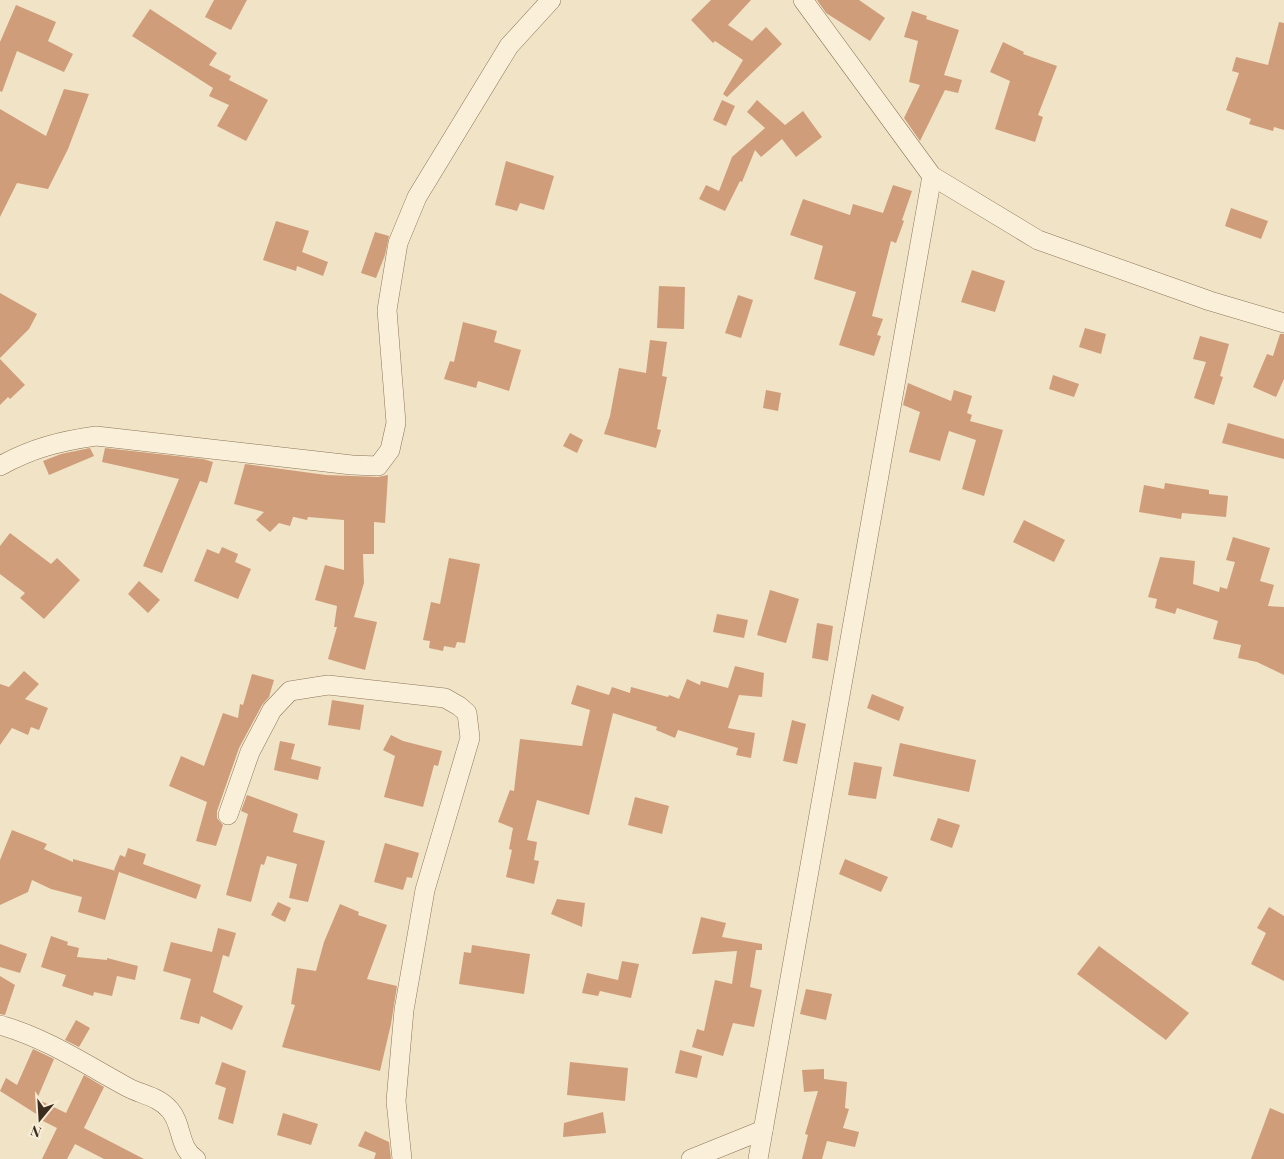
<svg xmlns="http://www.w3.org/2000/svg" width="1284" height="1159" font-family="'Playfair Display',serif">
	<rect width="100%" height="100%" fill="#f0e3c6"/>
	<g fill="#d09d7a">
		<path d="M214,0h33l-16,30 -26,-13z"/>
		<path d="M711,0h40l-23,25 24,16 14,-14 16,17 -55,53 -4,-3 20,-34 -28,-19 -2,2 -22,-23z"/>
		<path d="M817,0h42l26,18 -15,23 -44,-28z"/>
		<path d="M16,5l40,17 -8,19 25,13 -9,18 -47,-21 -15,41 -2,-1v-49z"/>
		<path d="M150,9l67,44 -8,12 22,11 -2,4 39,20 -22,41 -29,-15 12,-21 -20,-9 4,-8 -81,-52z"/>
		<path d="M912,11l15,5 -1,3 33,11 -15,45 18,5 -4,13 -13,-3 -25,51 -16,-23 16,-33 -11,-3 9,-41 -14,-4z"/>
		<path d="M1279,22l5,1v107l-10,-3 -1,4 -24,-7 2,-5 -25,-9 13,-37 -7,-2 4,-14 32,8z"/>
		<path d="M1003,42l21,10 -1,2 34,12 -19,49 5,2 -8,25 -40,-13 15,-48 -20,-9z"/>
		<path d="M64,89l25,5 -21,55 -20,40 -31,-6 -17,34v-108l46,27z"/>
		<path d="M722,100l13,6 -9,20 -13,-6z"/>
		<path d="M757,100l28,25 18,-14 19,26 -26,20 -14,-18 -21,18 -6,-7 -13,32 -2,-1 -15,30 -26,-12 7,-14 13,6 13,-34 33,-29 -18,-16z"/>
		<path d="M506,161l48,15 -10,34 -24,-7 -3,8 -22,-6z"/>
		<path d="M893,185l19,6 -10,29 2,1 -8,22 -5,-2 -19,75 11,3 -6,16 4,1 -7,20 -35,-11 17,-53 -42,-13 9,-33 -33,-11 13,-36 47,16 3,-11 30,9z"/>
		<path d="M1231,208l37,13 -7,18 -36,-13z"/>
		<path d="M276,221l33,10 -7,21 26,10 -5,14 -26,-10 -1,5 -33,-11z"/>
		<path d="M375,232l14,4 -4,19 -9,23 -15,-5z"/>
		<path d="M972,270l33,11 -10,31 -34,-10z"/>
		<path d="M659,286l26,1 -1,42 -27,-1z"/>
		<path d="M0,293l37,21 -8,15 -29,29z"/>
		<path d="M738,295l15,5 -12,38 -16,-5z"/>
		<path d="M463,322l34,9 -3,11 27,8 -12,41 -31,-10 -2,7 -32,-9 6,-18 4,1z"/>
		<path d="M1085,328l21,6 -5,20 -22,-7z"/>
		<path d="M1280,334h4v45l-8,18 -23,-10 14,-33 6,2z"/>
		<path d="M1200,336l29,8 -9,32 3,1 -9,28 -20,-7 12,-36 -13,-3z"/>
		<path d="M650,340l17,2 -5,34 5,1 -10,52 4,1 -5,18 -52,-14 6,-18 9,-48 27,5z"/>
		<path d="M0,359l25,26 -15,14 -2,-2 -8,8z"/>
		<path d="M1053,375l26,9 -5,13 -25,-8z"/>
		<path d="M908,383l43,18 3,-11 18,6 -5,17 5,2 -2,6 33,9 -19,66 -22,-7 14,-49 -27,-9 -9,30 -31,-9 11,-40 -17,-7z"/>
		<path d="M766,390l15,3 -3,18 -15,-3z"/>
		<path d="M1228,423l56,16v20l-62,-16z"/>
		<path d="M570,433l13,7 -6,13 -14,-7z"/>
		<path d="M90,448l4,8 -45,19 -6,-14 18,-7z"/>
		<path d="M105,448l98,11 10,3 -6,21 -7,-2 -38,92 -19,-7 36,-87 -77,-17z"/>
		<path d="M245,464l81,11 52,2 10,-2 -3,48 -11,-1v32h-11l1,29 -10,34 23,5 -12,48 -37,-11 9,-32h-3l3,-21 -22,-6 10,-35 19,5v-50l-36,-3 -1,3 -13,-3h-1l-3,9 -11,-3 -9,9 -14,-12 8,-8 -30,-8z"/>
		<path d="M1165,483l44,7v4l19,2 -2,21 -44,-4 -1,6 -42,-7 5,-27 20,4z"/>
		<path d="M1024,520l41,20 -11,22 -41,-20z"/>
		<path d="M10,533l41,31 6,-6 23,22 -36,39 -24,-21 5,-5 -25,-19v-28z"/>
		<path d="M1233,537l37,11 -10,33 14,4 -6,21 16,1v68l-27,-13 -19,-4 3,-13 -28,-6 5,-18 -41,-13 -2,6 -20,-6 2,-9 -9,-2 12,-40 35,4 -2,23 26,8 1,-5 7,2 8,-27 -9,-2z"/>
		<path d="M222,547l16,7 -3,8 16,7 -13,30 -44,-18 13,-32 12,5z"/>
		<path d="M449,558l31,6 -15,79 -8,-1 -2,6 -11,-2 -1,5 -14,-3 1,-7 -7,-1 8,-38 9,2z"/>
		<path d="M139,581l21,19 -12,13 -20,-19z"/>
		<path d="M770,590l29,9 -13,44 -29,-8z"/>
		<path d="M717,614l31,6 -4,18 -31,-6z"/>
		<path d="M817,623l16,3 -5,35 -16,-3z"/>
		<path d="M735,666l29,7 -2,24 -23,-2 -11,33 27,5 -4,25 -15,-3 2,-7 -60,-18 -3,8 -19,-8 1,-3 -44,-14 -24,102 -52,-15 -10,40 10,2 -3,18 5,1 -5,23 -28,-7 6,-27 -3,-1 4,-21 -15,-6 12,-32 4,1 6,-52 62,7 8,-36 -19,-6 6,-19 32,10 3,-8 18,6 1,-6 37,10 1,-2 10,4 8,-20 13,6 1,-4 27,7z"/>
		<path d="M24,671l15,13 -14,15 23,9 -9,22 -8,-3 -3,8 -16,-7 -12,17v-61l9,3z"/>
		<path d="M252,674l22,6 -5,17 -7,8 -23,43 -22,63v7l6,7 -7,21 -20,-5 11,-39 -38,-16 12,-30 23,10 19,-53 15,5 2,-14 3,1z"/>
		<path d="M872,694l32,13 -5,14 -32,-13z"/>
		<path d="M332,700l32,5 -4,25 -32,-5z"/>
		<path d="M792,720l14,4 -9,40 -14,-3z"/>
		<path d="M391,735l12,6 39,10 -4,15 -4,-1 -11,42 -39,-10 11,-41 -12,-6z"/>
		<path d="M280,741l15,3 -4,15 30,8 -3,13 -44,-10z"/>
		<path d="M900,743l76,17 -7,32 -76,-16z"/>
		<path d="M854,762l28,5 -6,32 -28,-4z"/>
		<path d="M247,795l51,19 -5,18 32,9 -17,61 -19,-4 8,-34 -30,-8 -3,9 -3,-1 -10,38 -25,-7 22,-81 -7,-3z"/>
		<path d="M635,797l34,9 -7,28 -34,-9z"/>
		<path d="M938,818l22,7 -8,23 -22,-8z"/>
		<path d="M12,830l35,14 -3,5 29,13v-3l43,12 -2,-1 6,-15 5,2 3,-9 18,6 -3,10 58,21 -5,14 -77,-27 -14,48 -27,-8 4,-15 -31,-8 -19,-9 -4,12 -28,13v-45z"/>
		<path d="M385,843l34,10 -7,25 -5,-1 -4,13 -29,-8z"/>
		<path d="M845,859l43,18 -7,15 -42,-18z"/>
		<path d="M557,899l28,4 -3,24 -31,-13z"/>
		<path d="M278,902l13,6 -6,14 -14,-7z"/>
		<path d="M340,904l19,8 -1,3 29,10 -20,54 30,7 -6,38 -11,47 -98,-24 13,-42 -4,-1 6,-36 19,3 8,-29z"/>
		<path d="M1269,907l15,9v65l-33,-17 15,-31 -9,-5z"/>
		<path d="M701,917l25,6 -4,14 40,7v6h-6l-6,37 12,3 -8,37 -21,-4 -10,33 -31,-9 5,-18 7,2 11,-51 17,4 5,-33 -45,3z"/>
		<path d="M218,928l18,5 -7,24 -6,-2 -10,37 30,14 -11,24 -31,-14 -2,8 -19,-5 11,-40 -28,-8 8,-29 41,10z"/>
		<path d="M51,936l17,6 -1,3 12,3 -2,9 30,3v-2l31,8 -3,14 -18,-4 -5,20 -18,-4 -1,4 -31,-10 4,-11 -25,-8z"/>
		<path d="M0,944l27,10 -7,19 -20,-6z"/>
		<path d="M472,945l58,9 -6,40 -65,-10 5,-32 7,1z"/>
		<path d="M1099,946l90,67 -23,27 -89,-66z"/>
		<path d="M622,961l17,3 -8,34 -31,-7 -2,5 -16,-3 5,-20 31,7z"/>
		<path d="M0,976l15,9 -10,30 -5,-1z"/>
		<path d="M806,989l26,5 -6,26 -26,-6z"/>
		<path d="M76,1020l14,8 -11,19 -14,-7z"/>
		<path d="M33,1049l21,10 -17,40 29,14 18,-38 20,12 -20,41 60,31h-40l-29,-15 -8,15h-25l15,-31 -20,-10 1,-3 -38,-24 6,-13 11,7z"/>
		<path d="M680,1050l22,6 -5,22 -22,-5z"/>
		<path d="M222,1062l24,9 -13,53 -15,-5 8,-31 -11,-4z"/>
		<path d="M570,1062l58,6 -3,33 -58,-6z"/>
		<path d="M824,1069v10l23,3 -2,26 4,1 -6,19 16,4 -4,15 -28,-6 -5,18h-20l6,-24 -3,-1 13,-43 -14,1 -2,-22z"/>
		<path d="M1270,1108l14,6v45h-33z"/>
		<path d="M603,1112l3,21 -43,4 1,-14z"/>
		<path d="M283,1113l35,11 -7,21 -34,-10z"/>
		<path d="M365,1131l24,11 2,17h-17l2,-6 -18,-7z"/>
	</g>
	<g fill="none" stroke-linecap="round" stroke-linejoin="round">
		<g stroke="#8d755a" stroke-width="20">
			<g id="minor">
				<path d="M932,176l106,64 172,61 74,22"/>
				<path d="M0,466c32,-18 61,-25 96,-30l256,29 26,1 12,-16 6,-27 -9,-113 11,-67 19,-46 92,-151 42,-46"/>
				<path d="M228,815l22,-63 22,-42 18,-19 38,-6 117,13 14,8 8,7 3,25 -45,152 -21,120 -8,91 6,58"/>
				<path d="M0,1025c46,13 85,39 127,62 15,8 31,9 43,23 13,15 8,38 26,49"/>
				<path d="M691,1159l72,-29"/>
				<path d="M758,1159l174,-983 -129,-176"/>
			</g>
		</g>
		<use href="#minor" stroke="#faf0da" stroke-width="19"/>
	</g>
	<g transform="translate(40 1119) rotate(198)" stroke="#f7edd6" stroke-width="4" paint-order="stroke">
	<path d="M0-4L9 19L0 12L-9 19Z" fill="#3c2d1f"/>
	<text y="-8" font-size="14" font-weight="bold" text-anchor="middle" fill="#3c2d1f">N</text>
	</g>
</svg>
